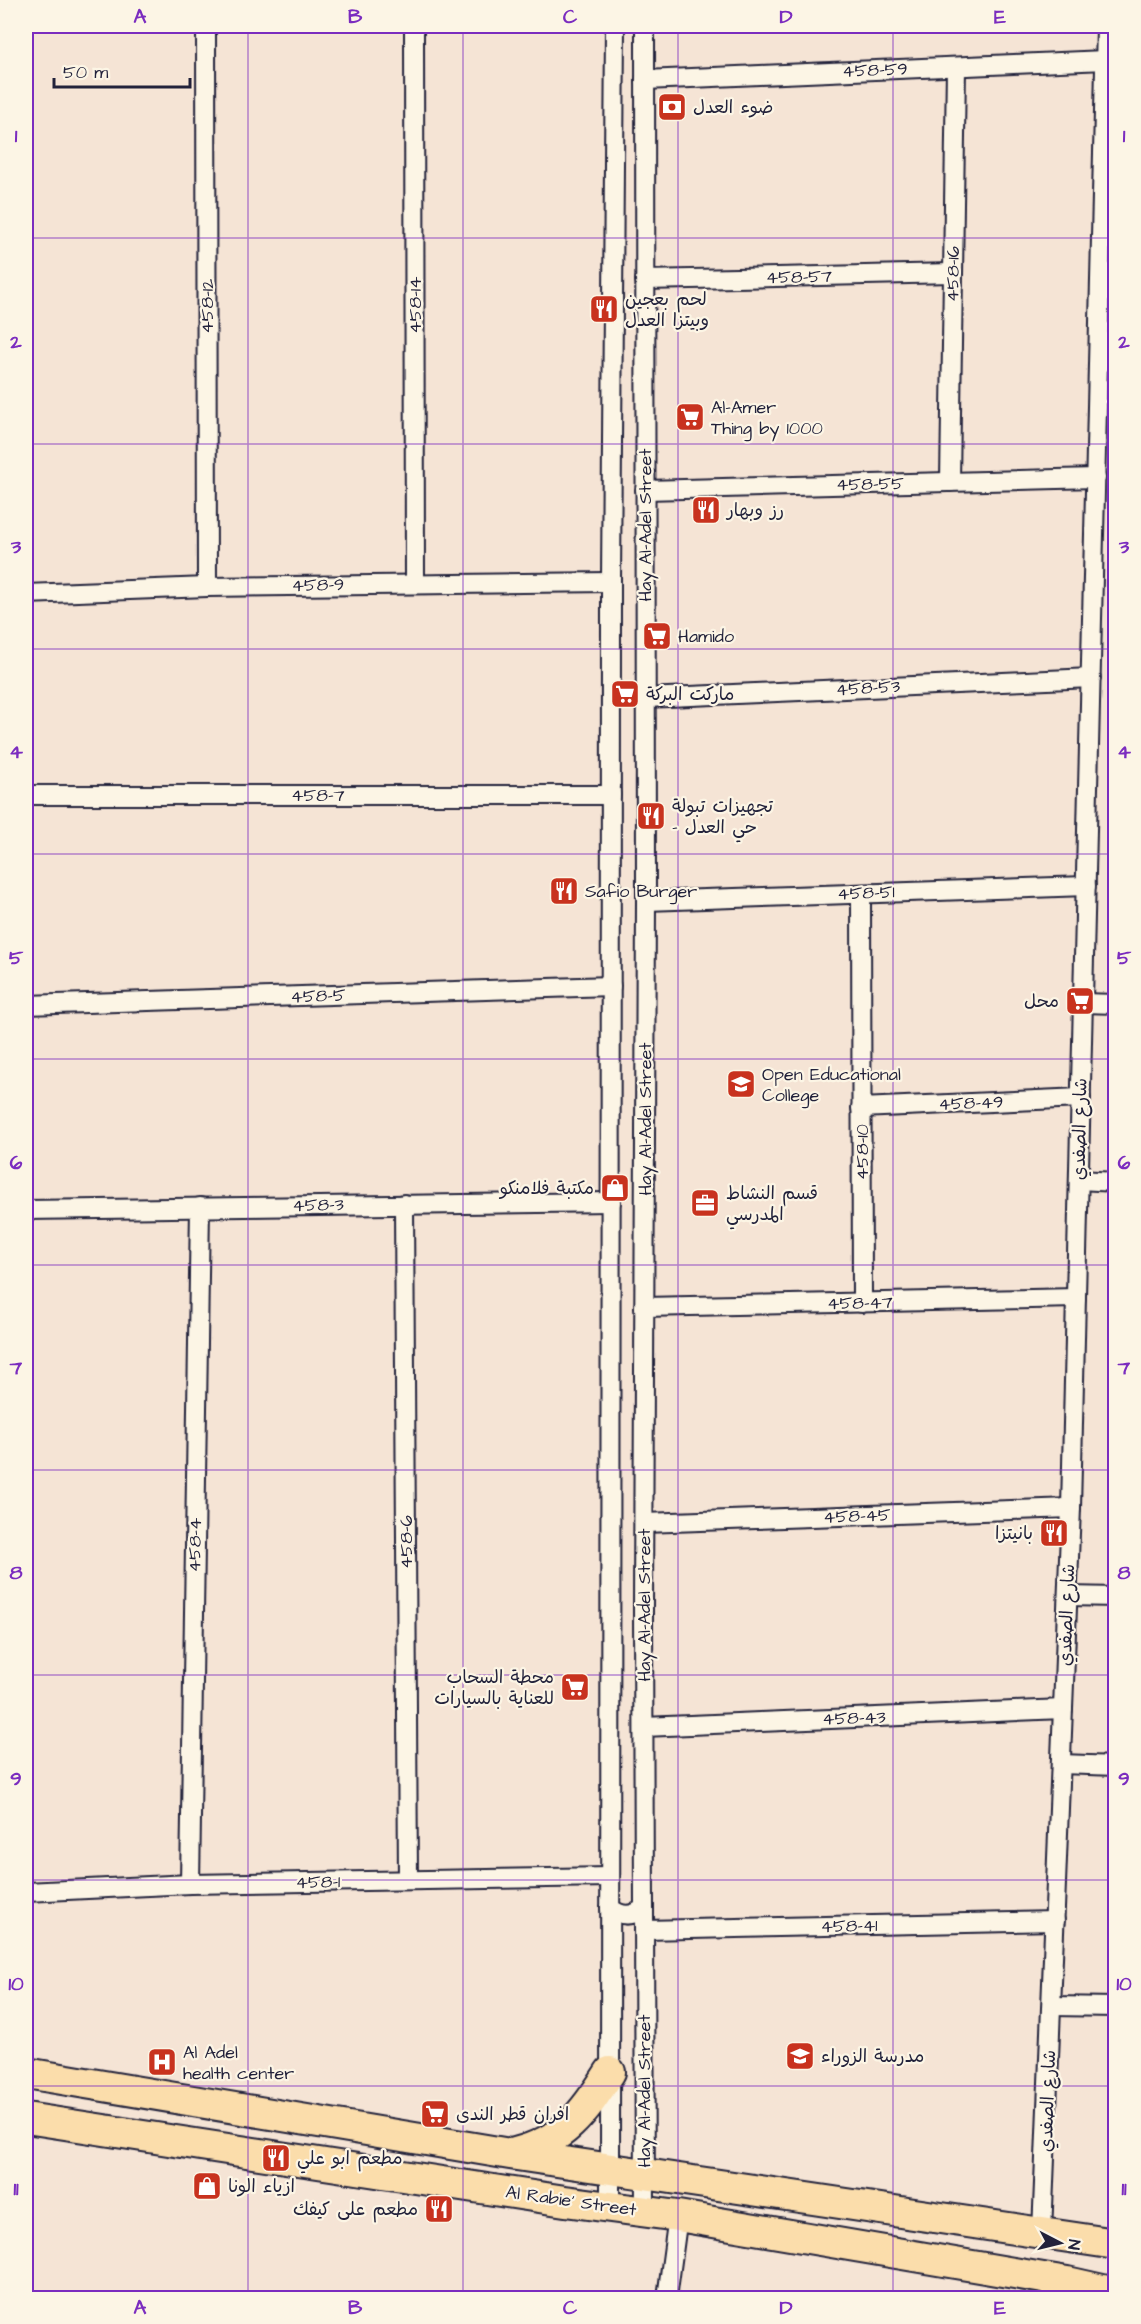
<svg xmlns="http://www.w3.org/2000/svg" width="1141" height="2324" font-family="'Architects Daughter','Playpen Sans Arabic',sans-serif">
	<rect width="100%" height="100%" fill="#f5e4d5"/>
	<filter id="ink" filterUnits="userSpaceOnUse"><feTurbulence type="fractalNoise" baseFrequency=".0167" numOctaves="2"/><feDisplacementMap in="SourceGraphic" scale="12" xChannelSelector="R" yChannelSelector="G"/><feConvolveMatrix kernelMatrix="1 2 1 2 8 2 1 2 1" color-interpolation-filters="sRGB"/></filter>
	<g filter="url(#ink)">
		<g fill="none" stroke-linecap="round" stroke-linejoin="round">
			<g stroke="#22223b" stroke-width="22">
				<g id="minor">
					<path d="M206,26l1,561"/>
					<path d="M414,26l1,558"/>
					<path d="M645,26l1,875 -3,708 2,603"/>
					<path d="M645,80l460,-20"/>
					<path d="M645,280l308,-7"/>
					<path d="M950,482l6,-415"/>
					<path d="M645,490l451,-12"/>
					<path d="M26,594l181,-7 404,-5"/>
					<path d="M646,698l445,-20"/>
					<path d="M26,795h585"/>
					<path d="M861,894l1,409"/>
					<path d="M646,901l440,-15"/>
					<path d="M1083,1003l33,1"/>
					<path d="M26,1005l585,-19"/>
					<path d="M861,1108l220,-10"/>
					<path d="M1079,1180l37,2"/>
					<path d="M404,1204l4,676"/>
					<path d="M26,1210l585,-8"/>
					<path d="M644,1307l432,-9"/>
					<path d="M644,1523l427,-15"/>
					<path d="M1068,1596l48,1"/>
					<path d="M644,1727l419,-18"/>
					<path d="M1061,1764l55,2"/>
					<path d="M190,1884l10,-677"/>
					<path d="M26,1892l164,-8 420,-7"/>
					<path d="M610,1908c12,9 22,9 34,0"/>
					<path d="M644,1930l411,-9"/>
					<path d="M1052,2006l64,1"/>
					<path d="M610,2206l1,-1624 4,-556"/>
					<path d="M1042,2233l29,-725 35,-1482"/>
					<path d="M667,2298l11,-82"/>
				</g>
			</g>
			<g stroke="#22223b" stroke-width="34">
				<g id="primary">
					<path d="M26,2073l484,81 606,90"/>
					<path d="M26,2118l539,83 113,15 389,66 49,11"/>
					<path d="M515,2153c49,-12 69,-40 95,-81"/>
				</g>
			</g>
			<use href="#minor" stroke="#fcf5e5" stroke-width="18"/>
			<use href="#primary" stroke="#fbddab" stroke-width="30"/>
		</g>
	</g>
	<path fill="none" stroke="#7b2cbf" stroke-width="1.5" stroke-opacity="0.55" d="M248,26v2272M463,26v2272M678,26v2272M893,26v2272M26,238h1090M26,444h1090M26,649h1090M26,854h1090M26,1059h1090M26,1265h1090M26,1470h1090M26,1675h1090M26,1880h1090M26,2086h1090"/>
	<defs>
		<g id="bank-square" transform="scale(1.5)"><rect x="-9" y="-9" width="18" height="18" rx="4" fill="#c8321e" stroke="#fcf5e5"/><path d="M-6-4H6V4H-6ZM0-2.3a2.3 2.3 0 1 0 0 4.6a2.3 2.3 0 1 0 0-4.6Z" fill="#fff"/></g>
		<g id="restaurant-square" transform="scale(1.5)"><rect x="-9" y="-9" width="18" height="18" rx="4" fill="#c8321e" stroke="#fcf5e5"/><path d="M-5-6h1v4h1v-4h1v4h1v-4h1v5L-1.5 .5V6h-2V.5L-5-1ZM5-6V6H3V1.5H1.5Q1.5-4 5-6Z" fill="#fff"/></g>
		<g id="supermarket-square" transform="scale(1.5)"><rect x="-9" y="-9" width="18" height="18" rx="4" fill="#c8321e" stroke="#fcf5e5"/><path d="M-6-5.5h2.5l.6 2H6L4.5 2H-2.5L-4.4-4H-6ZM-1.5 3.2a1.3 1.3 0 1 0 .1 0ZM3 3.2a1.3 1.3 0 1 0 .1 0Z" fill="#fff"/></g>
		<g id="university-square" transform="scale(1.5)"><rect x="-9" y="-9" width="18" height="18" rx="4" fill="#c8321e" stroke="#fcf5e5"/><path d="M0-5L7-2L0 1L-7-2ZM-4 1L0 2.5L4 1V4Q0 6-4 4Z" fill="#fff"/></g>
		<g id="shop-square" transform="scale(1.5)"><rect x="-9" y="-9" width="18" height="18" rx="4" fill="#c8321e" stroke="#fcf5e5"/><path d="M-5-2.5h2.3a2.7 3.5 0 0 1 5.4 0H5L5.5 6h-11ZM-1.5-2.5h3a1.5 2.3 0 0 0-3 0Z" fill="#fff"/></g>
		<g id="office-square" transform="scale(1.5)"><rect x="-9" y="-9" width="18" height="18" rx="4" fill="#c8321e" stroke="#fcf5e5"/><path d="M-6-3h4V-5.5h4V-3h4V5H-6ZM-1-4.5V-3h2v-1.5ZM-6 0V1H6V0Z" fill="#fff"/></g>
		<g id="school-square" transform="scale(1.5)"><rect x="-9" y="-9" width="18" height="18" rx="4" fill="#c8321e" stroke="#fcf5e5"/><path d="M0-5L7-2L0 1L-7-2ZM-4 1L0 2.5L4 1V4Q0 6-4 4Z" fill="#fff"/></g>
		<g id="hospital-square" transform="scale(1.5)"><rect x="-9" y="-9" width="18" height="18" rx="4" fill="#c8321e" stroke="#fcf5e5"/><path d="M-5-5h3v3.5h4V-5h3V5h-3V1.5h-4V5h-3Z" fill="#fff"/></g>
	</defs>
	<g fill-rule="evenodd">
		<use href="#bank-square" x="672" y="107"/>
		<use href="#restaurant-square" x="604" y="309"/>
		<use href="#supermarket-square" x="690" y="417"/>
		<use href="#restaurant-square" x="706" y="510"/>
		<use href="#supermarket-square" x="657" y="636"/>
		<use href="#supermarket-square" x="625" y="694"/>
		<use href="#restaurant-square" x="651" y="816"/>
		<use href="#restaurant-square" x="564" y="891"/>
		<use href="#supermarket-square" x="1080" y="1001"/>
		<use href="#university-square" x="741" y="1084"/>
		<use href="#shop-square" x="615" y="1188"/>
		<use href="#office-square" x="705" y="1203"/>
		<use href="#restaurant-square" x="1054" y="1533"/>
		<use href="#supermarket-square" x="575" y="1687"/>
		<use href="#school-square" x="800" y="2056"/>
		<use href="#hospital-square" x="162" y="2062"/>
		<use href="#supermarket-square" x="435" y="2114"/>
		<use href="#restaurant-square" x="276" y="2158"/>
		<use href="#shop-square" x="207" y="2186"/>
		<use href="#restaurant-square" x="439" y="2209"/>
	</g>
	<g text-anchor="middle" dominant-baseline="central" stroke-width="4.5" stroke-linejoin="round" paint-order="stroke">
		<g font-size="18" fill="#22223b" stroke="#fcf5e5">
			<text transform="translate(875 70) rotate(-2)">458-59</text>
			<text transform="translate(953 274) rotate(-89)">458-16</text>
			<text transform="translate(799 277) rotate(-1)">458-57</text>
			<text transform="translate(415 305) rotate(-90)">458-14</text>
			<text transform="translate(207 306) rotate(-90)">458-12</text>
			<text transform="translate(870 484) rotate(-1)">458-55</text>
			<text transform="translate(645 525) rotate(-90)">Hay Al-Adel Street</text>
			<text transform="translate(318 585) rotate(-1)">458-9</text>
			<text transform="translate(868 688) rotate(-3)">458-53</text>
			<text x="318" y="795">458-7</text>
			<text transform="translate(866 893) rotate(-2)">458-51</text>
			<text transform="translate(318 996) rotate(-2)">458-5</text>
			<text transform="translate(971 1103) rotate(-2)">458-49</text>
			<text transform="translate(645 1119) rotate(-90)">Hay Al-Adel Street</text>
			<text transform="translate(1080 1129) rotate(-89)">شارع الصفدي</text>
			<text transform="translate(862 1152) rotate(-90)">458-10</text>
			<text transform="translate(318 1205) rotate(-1)">458-3</text>
			<text transform="translate(860 1303) rotate(-1)">458-47</text>
			<text transform="translate(857 1516) rotate(-2)">458-45</text>
			<text transform="translate(406 1542) rotate(-90)">458-6</text>
			<text transform="translate(195 1545) rotate(-89)">458-4</text>
			<text transform="translate(644 1605) rotate(-90)">Hay Al-Adel Street</text>
			<text transform="translate(1067 1615) rotate(-88)">شارع الصفدي</text>
			<text transform="translate(854 1718) rotate(-2)">458-43</text>
			<text transform="translate(318 1882) rotate(-1)">458-1</text>
			<text transform="translate(849 1926) rotate(-1)">458-41</text>
			<text transform="translate(644 2091) rotate(-90)">Hay Al-Adel Street</text>
			<text transform="translate(1048 2101) rotate(-88)">شارع الصفدي</text>
			<text transform="translate(571 2201) rotate(8)">Al Rabie' Street</text>
		</g>
		<g font-size="18" fill="#22223b" stroke="#fcf5e5" text-anchor="start">
			<text x="693" y="107">ضوء العدل</text>
			<text x="625" y="299">لحم بعجين<tspan x="625" dy="21">وبيتزا العدل</tspan></text>
			<text x="711" y="407">Al-Amer<tspan x="711" dy="21">Thing by 1000</tspan></text>
			<text x="727" y="510">رز وبهار</text>
			<text x="678" y="636">Hamido</text>
			<text x="646" y="694">ماركت البركة</text>
			<text x="672" y="806">تجهيزات تبولة<tspan x="672" dy="21">- حي العدل</tspan></text>
			<text x="585" y="891">Safio Burger</text>
			<text x="1059" y="1001" text-anchor="end">محل</text>
			<text x="762" y="1074">Open Educational<tspan x="762" dy="21">College</tspan></text>
			<text x="594" y="1188" text-anchor="end">مكتبة فلامنكو</text>
			<text x="726" y="1193">قسم النشاط<tspan x="726" dy="21">المدرسي</tspan></text>
			<text x="1033" y="1533" text-anchor="end">بانيتزا</text>
			<text x="554" y="1677" text-anchor="end">محطة السحاب<tspan x="554" dy="21">للعناية بالسيارات</tspan></text>
			<text x="183" y="2052">Al Adel<tspan x="183" dy="21">health center</tspan></text>
			<text x="821" y="2056">مدرسة الزوراء</text>
			<text x="456" y="2114">افران قطر الندى</text>
			<text x="297" y="2158">مطعم ابو علي</text>
			<text x="228" y="2186">ازياء الونا</text>
			<text x="418" y="2209" text-anchor="end">مطعم على كيفك</text>
		</g>
	</g>
	<rect width="1141" height="2324" fill="none" stroke="#fcf5e5" stroke-width="66"/>
	<g transform="translate(1060 2243) rotate(97)" stroke="#fcf5e5" stroke-width="4.5" paint-order="stroke">
	<path d="M0-4.5L10 22L0 15L-10 22Z" fill="#22223b"/>
	<text y="-9" font-size="16" font-weight="bold" text-anchor="middle" fill="#22223b">N</text>
	</g>
	<path d="M54 78v9h136v-9" fill="none" stroke="#22223b" stroke-width="3"/>
	<text x="63" y="78" font-size="18" fill="#22223b" stroke="#fcf5e5" stroke-width="4.5" paint-order="stroke">50 m</text>
	<rect x="33" y="33" width="1075" height="2258" fill="none" stroke="#7b2cbf" stroke-width="2"/>
	<g font-size="20" text-anchor="middle" font-weight="bold" fill="#7b2cbf">
		<text x="140" y="23">A</text>
		<text x="355" y="23">B</text>
		<text x="570" y="23">C</text>
		<text x="786" y="23">D</text>
		<text x="1000" y="23">E</text>
		<text x="16" y="142">1</text>
		<text x="1124" y="142">1</text>
		<text x="16" y="348">2</text>
		<text x="1124" y="348">2</text>
		<text x="16" y="553">3</text>
		<text x="1124" y="553">3</text>
		<text x="16" y="758">4</text>
		<text x="1124" y="758">4</text>
		<text x="16" y="964">5</text>
		<text x="1124" y="964">5</text>
		<text x="16" y="1169">6</text>
		<text x="1124" y="1169">6</text>
		<text x="16" y="1374">7</text>
		<text x="1124" y="1374">7</text>
		<text x="16" y="1579">8</text>
		<text x="1124" y="1579">8</text>
		<text x="16" y="1785">9</text>
		<text x="1124" y="1785">9</text>
		<text x="16" y="1990">10</text>
		<text x="1124" y="1990">10</text>
		<text x="16" y="2195">11</text>
		<text x="1124" y="2195">11</text>
		<text x="140" y="2314">A</text>
		<text x="355" y="2314">B</text>
		<text x="570" y="2314">C</text>
		<text x="786" y="2314">D</text>
		<text x="1000" y="2314">E</text>
	</g>
</svg>
